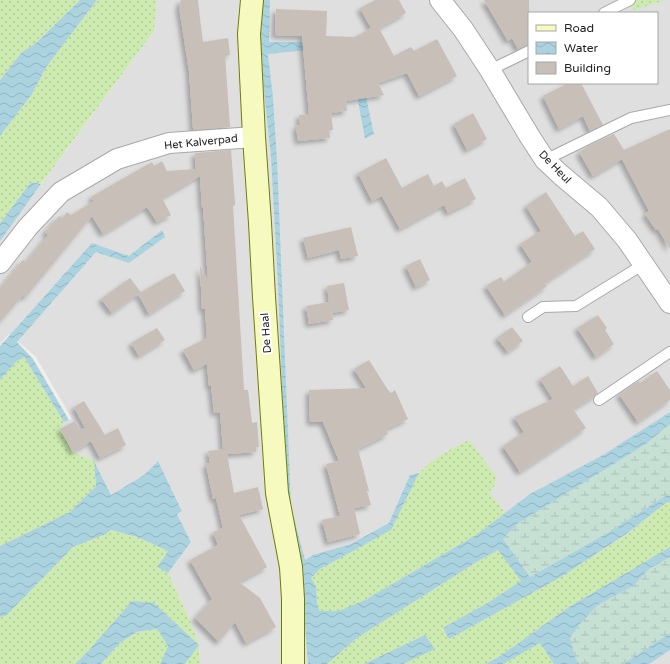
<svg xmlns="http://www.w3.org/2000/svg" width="670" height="664" font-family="'Varela Round',sans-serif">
	<defs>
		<pattern id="grass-dots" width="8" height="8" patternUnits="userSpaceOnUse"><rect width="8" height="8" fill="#cdebb0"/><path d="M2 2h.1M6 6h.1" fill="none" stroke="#b0c997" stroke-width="1.8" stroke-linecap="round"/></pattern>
		<pattern id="wetland-marsh" width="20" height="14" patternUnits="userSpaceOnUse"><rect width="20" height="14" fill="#c6e0d4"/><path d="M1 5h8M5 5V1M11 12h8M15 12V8" fill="none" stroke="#aac0b6"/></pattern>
		<pattern id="water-waves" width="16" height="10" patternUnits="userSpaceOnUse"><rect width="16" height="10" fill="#aad3df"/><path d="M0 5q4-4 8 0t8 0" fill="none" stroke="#92b5bf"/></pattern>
		<filter id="shadow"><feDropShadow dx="-3.5" dy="3.5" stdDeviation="2" flood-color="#0004"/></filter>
	</defs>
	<rect width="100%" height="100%" fill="#f2efe9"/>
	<path fill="#e0dfdf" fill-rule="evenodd" d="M157,0h513v664h-470l-1,-19 -11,-29 -20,-43 23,-31 -14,-28 5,-4 -24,-49 -14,14 -33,20 -17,-34 -21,-9 -13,-23 4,-7 8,-3 -36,-62 -27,-23 -9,10v-104l154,-209zM529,13h128v70h-128z"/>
	<g fill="url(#grass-dots)">
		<path d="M0,0h80l-44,43 -15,10 -21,27z"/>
		<path d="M97,0h60l-3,31 -113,153 -10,-2 -31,41v-87l32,-42 15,-28z"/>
		<path d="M624,0h41l-31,10z"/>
		<path d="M24,357l40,65 -4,7 13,23 21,9 2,25 -25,26 -71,34v-166l16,-18z"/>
		<path d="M469,440l27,36c0,8 -1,10 -7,16l16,21 -29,22 -111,65 -26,11h-19l-3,-6 -1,-18 -5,-9 9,-9 71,-39 28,-57c14,-15 32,-24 50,-33z"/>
		<path d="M667,502h3v45l-101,60 -66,47 -17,10h-83l31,-15 -9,-14 -61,29h-37l30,-26 118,-75 24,-13 22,31 -32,21 -46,26 6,11 112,-62 68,-44z"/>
		<path d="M111,530l26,7 31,14 -11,16 11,6 20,43 11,29 1,19h-15l14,-19 -45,-42 -66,48 -13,13h-75v-47l6,-1 67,-69 33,-13z"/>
		<path d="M157,629l11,17 -8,18h-59l19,-21 17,-11z"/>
		<path d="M540,643l14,21h-51z"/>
	</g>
	<g fill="url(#wetland-marsh)">
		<path d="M670,424v72h-5l-54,35 -81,46 -27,-38 14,-15 129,-80z"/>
		<path d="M670,557v76l-47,31h-44l-4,-7 -5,-19 9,-13 19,-20 35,-19 16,-17z"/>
	</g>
	<g fill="url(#water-waves)">
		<path d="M80,0h17l-50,66 -15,28 -32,42v-56l21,-27 15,-10z"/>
		<path d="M261,0h9l-1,42h85l20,92 -9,5 -17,-93 -80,8 5,44 4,62 14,347 14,53 8,-5 38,-11 38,-21 21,-48 9,-2 -28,57 -71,39 -9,9 5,9 1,18 3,6h19l26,-11 111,-65 54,-41 73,-39 67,-43v12l-24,20 -129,80 -14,15 27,38 81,-46 54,-35h5v6h-3l-38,30 -68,45 -112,62 -6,-11 46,-26 32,-21 -23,-31 -23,13 -118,75 -30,26h-19l-8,-103 -11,-41 -4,-50 -7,-186 -7,-127 -13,-122z"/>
		<path d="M31,182l10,2 -41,57v-18z"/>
		<path d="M162,230l3,7 -36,26 -33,-11 -79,90 16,17 36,61 -5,2 -40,-65 -8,5 -16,18v-34l92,-103 37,13z"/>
		<path d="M94,461l17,34 33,-20 14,-14 24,50 -5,3 14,28 -23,31 -11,-6 11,-16 -31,-14 -26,-7 -5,4 -33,13 -67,69 -6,1v-71l70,-34 26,-26z"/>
		<path d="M670,547v10l-21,12 -16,17 -35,19 -19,20 -9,13 5,19 4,7h-25l-14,-21 -37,21h-17l17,-10 66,-47z"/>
		<path d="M132,601l22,2 45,42 -14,19h-25l8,-18 -11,-17 -20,3 -17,11 -19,21h-26l13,-13z"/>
		<path d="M670,633v17l-21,14h-26z"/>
		<path d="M425,635l10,14 -32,15h-39z"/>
	</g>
	<g fill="#c7bfb8" filter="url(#shadow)">
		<path d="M181,0h17l2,19 3,23 25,-4 2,17 -5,1 5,71 -36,3 -1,-2 -4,-57 -10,-64z"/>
		<path d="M375,0h24l7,13 -27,15 15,28 17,-9 3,4 23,-12 20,37 -38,20 -12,-23 -29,10 6,12 -38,6 1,10 -16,2 2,17h-4l1,8 -32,3 -2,-15 4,-1 -1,-10 10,-1 -7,-78 -27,-1 1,-26 51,2 -1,25 29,1 16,-9 -11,-20z"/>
		<path d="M484,0h45v45l-11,4 -6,-11 -4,3z"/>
		<path d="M568,83h13l22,42 -13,6 -7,-15 -24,13 -16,-33z"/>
		<path d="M473,113l14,26 -20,11 -13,-26z"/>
		<path d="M670,129v120l-12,-20 -2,1 -11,-16 4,-3 -27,-52 -29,17 -14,-24 11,-7 24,-11 10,16z"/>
		<path d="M231,150l4,53v2l-2,1 11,184h4l4,33 5,-1 2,25h-3v5l-29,2 7,39 24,-6 5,22 -24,6 28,52 -28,15 21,16 16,29 -30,16 -11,-21 -16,20 -24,-24 17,-19 -22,-39 28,-15 -5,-13 10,-4 -7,-30 -3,1 -7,-35 4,-1 -2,-12 15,-2 -3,-37 -6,1 -3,-27h-2l-2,-22 -13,6 -11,-20 24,-12 -2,-29h-3l-2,-43 8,15 -5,-74 -1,1 -2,-32 -38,22 9,17 -14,7 -10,-15 -44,27 -11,-18 -67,82 -2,-3 -23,27v-34l23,-28 3,2 22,-27 -3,-3 14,-16 3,3 5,-7 4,3 23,-14 -3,-4 61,-35 2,4 8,-5 5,10 29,-2 -1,-16z"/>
		<path d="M386,158l16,30 26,-14 6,12 8,-5 4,7 19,-10 11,21 -28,14 -4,-8 -44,24 -18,-33 -10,5 -14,-28z"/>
		<path d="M546,192l29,44 8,-5 12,18 -50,34 2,3 -42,29 -19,-29 15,-9 3,5 28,-20 -12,-18 21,-13 -15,-25z"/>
		<path d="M351,227l7,29 -17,3 -2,-9 -31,8 -5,-20z"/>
		<path d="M420,259l10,21 -14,7 -10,-21z"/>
		<path d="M174,273l11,18 -36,23 -11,-20 -26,19 -11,-14 29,-21 11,14 -3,2z"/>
		<path d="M344,283l5,27 -17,3 1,7 -24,4 -3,-18 23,-4 -2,-16z"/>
		<path d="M598,315l9,13 -2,2 9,14 -18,13 -19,-29z"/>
		<path d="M512,327l11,14 -15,11 -11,-14z"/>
		<path d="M157,328l8,12 -26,16 -8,-13z"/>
		<path d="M369,360l19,30 3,3 4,-3 13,29 -22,10 2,5 -30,15 11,42h-2l4,14 -17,3 6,26 -32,8 -6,-22 18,-4 -14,-52 13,-3 -16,-39h-13l-1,-32 57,-2 -12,-19z"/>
		<path d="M560,366l13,20 15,-10 10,17 -5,4 -20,12 13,19 -66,44 -17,-26 21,-14 -10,-15 39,-18 -13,-20z"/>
		<path d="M657,371l13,19v10l-32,22 -19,-28 20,-13 1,2z"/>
		<path d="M84,401l21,34 13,-7 8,17 -26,13 -9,-17 -18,11 -13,-23 15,-8 5,9 5,-2 -11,-21z"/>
	</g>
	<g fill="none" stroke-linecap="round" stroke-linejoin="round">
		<g stroke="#a9a9a9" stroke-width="12">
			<g id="lane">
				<path d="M604,13l26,-13"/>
				<path d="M490,70l39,-19"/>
				<path d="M545,160l86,-42 39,-8"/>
				<path d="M528,317l15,-10 33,-1 68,-42"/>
				<path d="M599,400l71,-48"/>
			</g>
		</g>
		<g stroke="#a9a9a9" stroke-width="22">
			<g id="street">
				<path d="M440,0l23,29 27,41 40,67 15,23 16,15 38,32 28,33 43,63"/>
				<path d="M0,263l28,-36 33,-35 56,-33 52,-16 85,-6"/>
			</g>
		</g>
		<g stroke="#707d05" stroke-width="24">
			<path id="secondary" d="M252,0l-3,34 5,103 6,86 4,74 13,196 14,74 2,32v65"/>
		</g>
		<use href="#lane" stroke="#fff" stroke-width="10"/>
		<use href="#street" stroke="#fff" stroke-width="20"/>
		<use href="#secondary" stroke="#f7fabf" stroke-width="22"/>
	</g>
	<g text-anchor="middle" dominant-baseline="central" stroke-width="4" stroke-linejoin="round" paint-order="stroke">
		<g font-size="11" fill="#222" stroke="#fff">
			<text transform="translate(201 142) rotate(-6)">Het Kalverpad</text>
			<text transform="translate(555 167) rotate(46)">De Heul</text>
			<text transform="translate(266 333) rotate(-94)">De Haal</text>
		</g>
	</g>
	<rect x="528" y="12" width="130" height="72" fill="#ffffff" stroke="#a7a7a7"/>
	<rect x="536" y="25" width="20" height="6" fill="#f7fabf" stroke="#a7a7a7"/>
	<text x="564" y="32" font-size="12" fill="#222222">Road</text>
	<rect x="536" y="42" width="20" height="12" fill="url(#water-waves)" stroke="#a7a7a7"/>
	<text x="564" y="52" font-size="12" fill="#222222">Water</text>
	<rect x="536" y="62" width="20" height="12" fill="#c7bfb8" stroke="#a7a7a7"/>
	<text x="564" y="72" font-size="12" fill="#222222">Building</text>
</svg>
